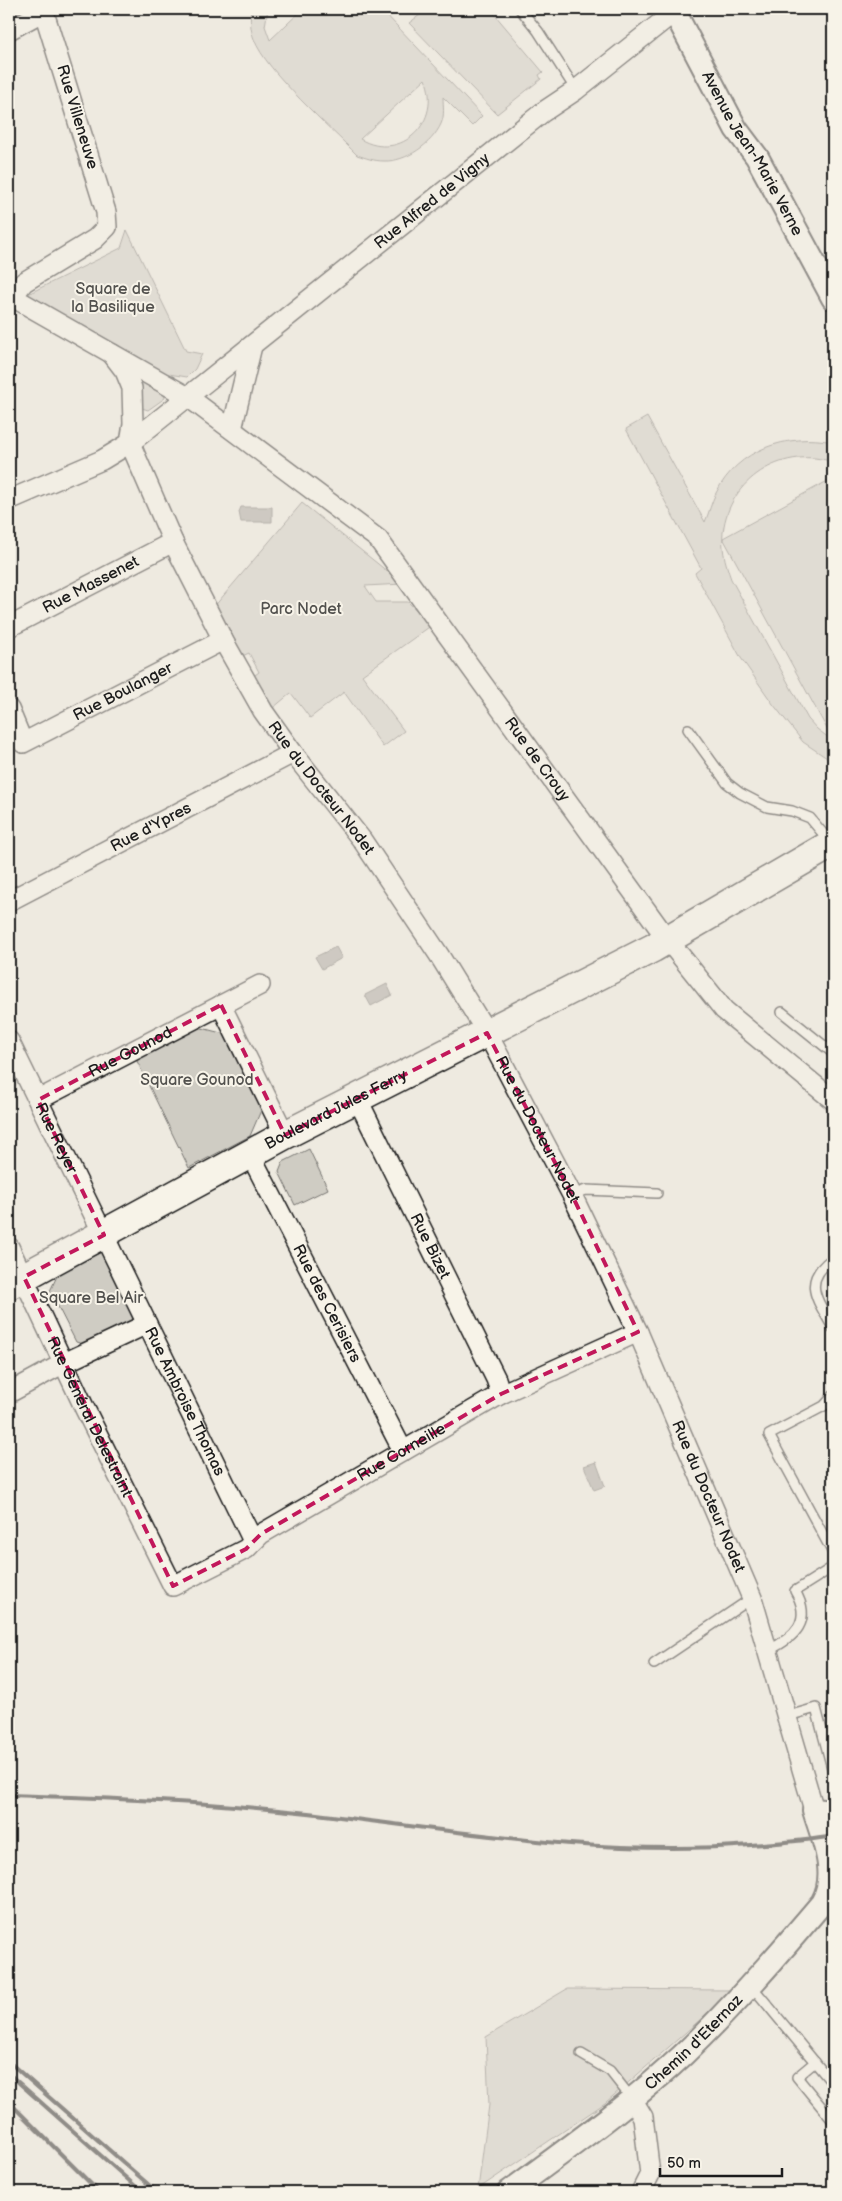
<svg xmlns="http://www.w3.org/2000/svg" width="842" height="2201" font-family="'Balsamiq Sans',sans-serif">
	<rect width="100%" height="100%" fill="#eeeae0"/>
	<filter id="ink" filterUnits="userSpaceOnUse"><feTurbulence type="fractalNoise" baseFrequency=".02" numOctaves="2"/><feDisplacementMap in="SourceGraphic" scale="10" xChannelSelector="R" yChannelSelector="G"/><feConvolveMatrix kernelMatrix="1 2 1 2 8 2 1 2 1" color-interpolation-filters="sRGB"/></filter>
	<g filter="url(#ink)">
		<g fill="#cfccc3" stroke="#767470" fill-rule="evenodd">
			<path d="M251,9h17l-3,17 5,14 33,-31h78l101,107 -10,10 -29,-29c0,9 2,18 -2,27 -9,20 -35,38 -57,37 -10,0 -18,-3 -27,-6 -26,-27 -91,-83 -103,-116 -4,-10 -4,-20 -3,-30zM425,79c18,42 -24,84 -65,60z"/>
			<path d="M428,9h62l53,63 -4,3 2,4 -44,35 -88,-91z"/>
			<path d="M127,230l59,121 16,3 -7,15 -8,8 -24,-4 -135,-77 2,-3 91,-45z"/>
			<path d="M143,382l20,9 2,7 -17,12 -6,-2 -3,-8v-15z"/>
			<path d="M647,417l58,105c4,-9 6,-19 11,-29 22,-44 71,-60 117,-51v20c-47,-16 -100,14 -109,64 -4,19 1,36 7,53l77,140 9,10 16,12v21l-30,-20 -30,-38 -32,-46 -46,-85 6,-5 -75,-139z"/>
			<path d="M833,478v262l-110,-202z"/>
			<path d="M302,503l101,81 -38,2 11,16h32l24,23 -70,50 42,56 -21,16 -39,-55 -34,26 -19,-25 -18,15 -22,-30 8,-6 -10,-19 -9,4 -27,-49z"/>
			<path d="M198,1027l27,7 37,74 -12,28 -61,32 -53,-109z"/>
			<path d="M309,1149l19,40 -33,16 -16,-33 4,-10z"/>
			<path d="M105,1250l31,65 -4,6 -45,24 -11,-3 -26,-51 8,-17z"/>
			<path d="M567,1989l167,1 -129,113 -127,86 11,-84 -3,-68z"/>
		</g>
		<g fill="#a6a39d" stroke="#6f6d69">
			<path d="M241,507h31v15h-31l-2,-10z"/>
			<path d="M336,947l6,11 -20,11 -7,-12z"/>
			<path d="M387,984l5,11 -21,11 -6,-11z"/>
			<path d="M596,1462l9,24 -11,4 -10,-24z"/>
		</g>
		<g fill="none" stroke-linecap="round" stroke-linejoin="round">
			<g stroke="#1c1c1c" stroke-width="12">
				<g id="service">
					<path d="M520,9l18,22 38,59"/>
					<path d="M688,729l39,54 13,10 27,14 25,4 18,7 20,24"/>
					<path d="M782,1012l51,41"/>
					<path d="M572,1195l14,-5 71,3"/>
					<path d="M833,1258c-33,24 -15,42 0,70"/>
					<path d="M833,1396l-9,10 -55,29 64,118"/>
					<path d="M769,1650c26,-13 44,-29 26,-59l38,-24"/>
					<path d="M654,1664l98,-66"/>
					<path d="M788,1716l28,-8 17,64"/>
					<path d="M751,1985l82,99"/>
					<path d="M581,2054l29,17 22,28"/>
					<path d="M815,2062l-18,15 36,44"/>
				</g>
			</g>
			<g stroke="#1c1c1c" stroke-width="22">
				<g id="minor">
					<path d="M9,30l35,-19"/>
					<path id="s1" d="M9,295l179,102 190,142 289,400 57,71 109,90"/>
					<path d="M12,297l12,-15 71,-43 12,-12 -1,-15 -63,-203"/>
					<path id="s2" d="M112,354l13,17 7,17 1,36 -3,19 43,99 50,98 40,71 30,42 69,87 77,115 48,78 85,162 66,137 114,266 62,212"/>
					<path d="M232,429l20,-83"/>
					<path id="s3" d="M9,500l93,-40 28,-17 413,-331 33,-22 102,-81"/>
					<path id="s4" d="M9,627l164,-85"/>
					<path id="s5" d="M9,709l14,34 200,-103"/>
					<path id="s6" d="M9,901l284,-148"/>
					<path d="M221,1005l64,130"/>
					<path id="s7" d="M9,1041l244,500"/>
					<path id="s8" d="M357,1098l139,281 5,15"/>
					<path id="s9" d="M38,1100l222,-115"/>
					<path id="s10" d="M250,1154l153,297"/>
					<path id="s11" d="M9,1247l76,162 88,177 73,-37 15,-15 240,-140 137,-62"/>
					<path d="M9,1393l55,-30 83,-39"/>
					<path d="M632,2099l11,18 7,57 -9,18"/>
				</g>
			</g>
			<g stroke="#1c1c1c" stroke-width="26">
				<g id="tertiary">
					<path id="s12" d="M673,9l63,120 21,28 76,141"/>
					<path id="s13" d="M509,2192c59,-44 121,-87 175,-138 49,-47 94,-99 138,-151 17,-29 1,-63 -8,-93l19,2"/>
				</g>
			</g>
			<g stroke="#1c1c1c" stroke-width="31">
				<g id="primary">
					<path id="s14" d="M9,1285l276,-150 368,-187 180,-105"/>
				</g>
			</g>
			<use href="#service" stroke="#f7f3e8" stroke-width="9"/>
			<use href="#minor" stroke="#f7f3e8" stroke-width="19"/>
			<use href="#tertiary" stroke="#f7f3e8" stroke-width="22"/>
			<use href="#primary" stroke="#f7f3e8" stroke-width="28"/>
			<g stroke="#1c1c1c" stroke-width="4">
				<path d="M9,1795c100,3 199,7 299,18 147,18 294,44 443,32 27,-2 55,-4 82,-9"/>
				<path d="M9,2062l148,130"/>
				<path d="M9,2074l133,118"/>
				<path d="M9,2102l90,90"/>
			</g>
		</g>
	</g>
	<path d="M0 0H842V2201H0ZM221,1005l64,130 202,-102 85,162 66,137 -137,62 -240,140 -15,15 -73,37 -149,-309 80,-42 -66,-135z" fill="#eeeae0" fill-opacity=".55" fill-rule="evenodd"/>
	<path fill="none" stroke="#c2185b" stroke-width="4" stroke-dasharray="10 6" stroke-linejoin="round" d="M221,1005l64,130 202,-102 85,162 66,137 -137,62 -240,140 -15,15 -73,37 -149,-309 80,-42 -66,-135z"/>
	<g text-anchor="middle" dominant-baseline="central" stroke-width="4" stroke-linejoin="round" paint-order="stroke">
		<g font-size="16" fill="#1c1c1c" stroke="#f7f3e8">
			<text transform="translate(77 117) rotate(73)">Rue Villeneuve</text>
			<text stroke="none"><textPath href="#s12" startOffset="165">Avenue Jean-Marie Verne</textPath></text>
			<text stroke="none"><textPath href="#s3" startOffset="521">Rue Alfred de Vigny</textPath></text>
			<text stroke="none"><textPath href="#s4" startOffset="92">Rue Massenet</textPath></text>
			<text stroke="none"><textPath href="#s5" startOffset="149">Rue Boulanger</textPath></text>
			<text stroke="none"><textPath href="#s1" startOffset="715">Rue de Crouy</textPath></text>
			<text stroke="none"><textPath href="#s2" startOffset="491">Rue du Docteur Nodet</textPath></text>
			<text stroke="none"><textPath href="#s6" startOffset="160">Rue d'Ypres</textPath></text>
			<text stroke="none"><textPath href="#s9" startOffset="104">Rue Gounod</textPath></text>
			<text stroke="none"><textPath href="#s14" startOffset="371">Boulevard Jules Ferry</textPath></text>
			<text stroke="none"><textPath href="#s2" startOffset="896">Rue du Docteur Nodet</textPath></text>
			<text stroke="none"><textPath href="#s7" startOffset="108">Rue Reyer</textPath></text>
			<text stroke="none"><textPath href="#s8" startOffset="165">Rue Bizet</textPath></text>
			<text stroke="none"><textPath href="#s10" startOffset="168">Rue des Cerisiers</textPath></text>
			<text stroke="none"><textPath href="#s7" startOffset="401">Rue Ambroise Thomas</textPath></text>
			<text stroke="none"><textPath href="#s11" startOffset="188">Rue Général Delestraint</textPath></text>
			<text stroke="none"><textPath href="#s11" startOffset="642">Rue Corneille</textPath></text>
			<text stroke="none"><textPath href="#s2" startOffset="1301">Rue du Docteur Nodet</textPath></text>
			<text stroke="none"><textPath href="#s13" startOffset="238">Chemin d'Eternaz</textPath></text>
		</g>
		<g font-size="16" fill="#52514e" stroke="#f7f3e8">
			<text x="113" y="289">Square de<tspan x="113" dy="18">la Basilique</tspan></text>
			<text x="301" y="609">Parc Nodet</text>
			<text x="197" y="1080">Square Gounod</text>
			<text x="91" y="1298">Square Bel Air</text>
		</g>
	</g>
	<rect width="842" height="2201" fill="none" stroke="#f7f3e8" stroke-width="30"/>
	<rect x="15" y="15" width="812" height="2171" fill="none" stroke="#1c1c1c" stroke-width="2" filter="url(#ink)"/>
	<path d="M660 2168v8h122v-8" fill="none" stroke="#1c1c1c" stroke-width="2.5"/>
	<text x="667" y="2168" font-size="15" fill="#1c1c1c" stroke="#f7f3e8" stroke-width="4" paint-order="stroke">50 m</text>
</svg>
